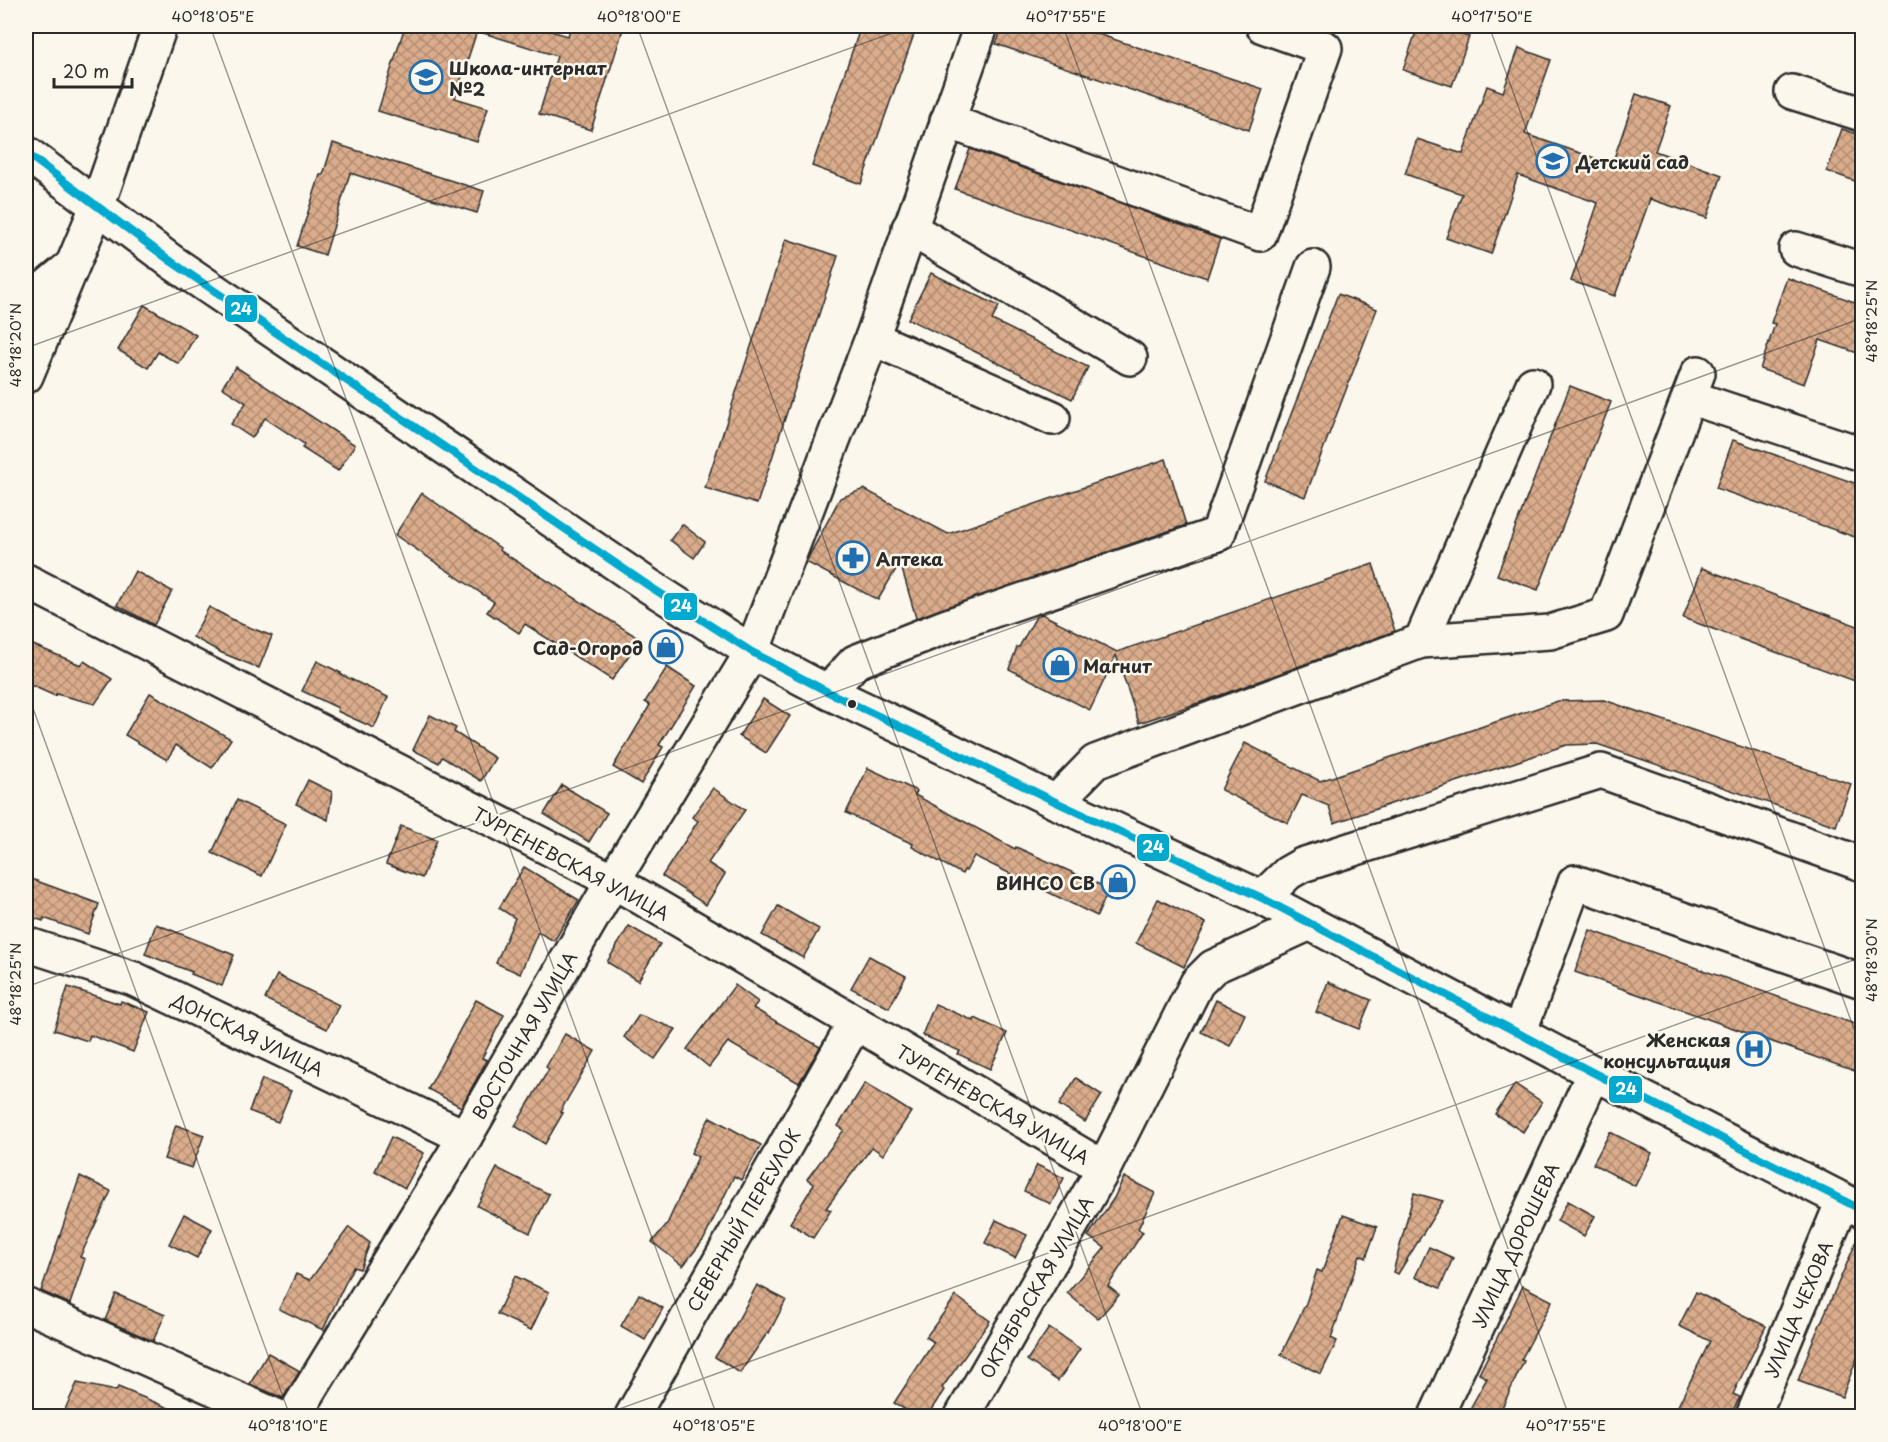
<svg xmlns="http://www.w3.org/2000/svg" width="1888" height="1442" font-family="'Playpen Sans',sans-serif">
	<defs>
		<pattern id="building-cross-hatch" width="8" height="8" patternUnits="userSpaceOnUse" patternTransform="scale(1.5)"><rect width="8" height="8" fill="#daac8b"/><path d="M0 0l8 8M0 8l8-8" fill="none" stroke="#b18c72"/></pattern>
	</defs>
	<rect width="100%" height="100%" fill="#fbf7ec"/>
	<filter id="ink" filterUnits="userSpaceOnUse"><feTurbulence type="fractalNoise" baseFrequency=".0167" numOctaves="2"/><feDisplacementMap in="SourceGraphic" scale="12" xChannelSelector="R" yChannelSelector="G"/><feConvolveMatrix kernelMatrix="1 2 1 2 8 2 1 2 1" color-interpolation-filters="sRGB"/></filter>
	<g filter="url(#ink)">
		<g fill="url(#building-cross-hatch)" stroke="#2b2b2b" stroke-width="1.5">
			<path d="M405,26h129l34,10 3,-10h53l-33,104 -52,-16 18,-58 -80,-25 -22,67 33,10 -11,34 -99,-31z"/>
			<path d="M861,26h56l-56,158 -49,-18z"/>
			<path d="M1003,26h71l189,63 -14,41 -253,-86z"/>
			<path d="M1418,26h17l34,11 -17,49 -49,-16z"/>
			<path d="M1519,48l32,12 -26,74 87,30 24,-70 35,12 -16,45 67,24 -15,43 -57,-19 -35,97 -44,-15 27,-78 -80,-28 -27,79 -45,-16 16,-44 -57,-20 12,-35 46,15 24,-68 16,6z"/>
			<path d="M1842,129l21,7v48l-36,-13z"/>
			<path d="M333,143l151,48 -7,22 -127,-40 -25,82 -28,-9 23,-71h3z"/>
			<path d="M970,149l250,90 -13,39 -252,-89z"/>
			<path d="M786,239l52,17 -81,248 -52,-16z"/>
			<path d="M931,273l68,33 -7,14 96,47 -16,32 -164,-80z"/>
			<path d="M1787,278l76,27v50l-43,-15 -16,44 -44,-15 15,-45 -4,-1z"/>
			<path d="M1338,294l39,15 -72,188 -40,-16z"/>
			<path d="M144,305l52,30 -17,29 -21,-12 -10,16 -30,-18z"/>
			<path d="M236,367l119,78 -17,26 -36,-23 2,-4 -39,-26 -13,20 -21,-14 15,-21 -24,-16z"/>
			<path d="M1570,386l41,16 -73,188 -41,-15z"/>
			<path d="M1733,440l130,46v54l-147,-52z"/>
			<path d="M1166,459l20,66 -270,93 -16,-56 -22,38 -72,-38 34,-64 24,-9 84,45z"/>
			<path d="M422,493l78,55 -1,2 141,89 -28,41 -87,-56 -6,9 -32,-21 7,-10 -99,-67z"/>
			<path d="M682,524l23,18 -11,16 -24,-18z"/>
			<path d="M1373,564l22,67 -185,68 -71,24 -23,-68 -26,55 -81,-41 8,-22h2l18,-32 5,-1 75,38z"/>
			<path d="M1702,568l161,60v56l-180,-66z"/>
			<path d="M135,571l37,20 -18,34 -37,-20z"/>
			<path d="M209,607l32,17 31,12 -13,32 -37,-15 -29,-16z"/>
			<path d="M26,642l55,23 3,-4 28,18 -17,25 -39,-10 -1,2 -29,-13z"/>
			<path d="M317,661l24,12 -1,1 48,23 -14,31 -37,-17 1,-3 -36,-17z"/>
			<path d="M667,667l29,19 -37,59 4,2 -22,37 -28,-17 37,-62 -5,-3z"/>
			<path d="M150,693l81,46 -19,29 -36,-23 -9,15 -42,-25z"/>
			<path d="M763,699l27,17 -24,37 -27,-17z"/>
			<path d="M1604,700l247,84 -15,42 -239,-82 -31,1 -232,78 -5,-17 -27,-11 -14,28 -67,-33 24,-47 75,38 238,-80z"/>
			<path d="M430,715l26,13 -2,4 41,26 -14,23 -39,-24 -3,6 -26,-13z"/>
			<path d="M868,768l49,23 -2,4 100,54 1,-2 93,42 -12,27 -123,-60 -8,15 -2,-1 -2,4 -50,-27 1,-3 -67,-31z"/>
			<path d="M308,780l24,12 -4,28 -32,-16z"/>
			<path d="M562,785l45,28 -18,29 -45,-28z"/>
			<path d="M713,788l32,22 -37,53 17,11 -19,31 -44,-29 36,-55 -6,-4z"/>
			<path d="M237,800l49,24 -24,52 -50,-23z"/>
			<path d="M401,826l36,14 -15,38 -36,-14z"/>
			<path d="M524,867l55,33 -25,41 -16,-9 -18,42 -24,-11 19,-45 -16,-10z"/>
			<path d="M26,877l73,27 -11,30 -44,-16 -1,3 -17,-6z"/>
			<path d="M1158,899l48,24 -22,44 -48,-24z"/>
			<path d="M778,906l41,23 -16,29 -41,-23z"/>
			<path d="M156,924l78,31 -12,31 -31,-12 1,-2 -47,-18z"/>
			<path d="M629,926l31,18 -22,37 -31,-19z"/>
			<path d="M1590,930l273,97v47l-288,-102z"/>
			<path d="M869,956l37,20 -17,32 -38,-20z"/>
			<path d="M277,975l62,30 -12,24 -62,-30z"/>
			<path d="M1328,982l43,18 -12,29 -43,-17z"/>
			<path d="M735,985l23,17 -5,6 67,39 -21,36 -71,-41 -19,25 -22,-18z"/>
			<path d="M68,987l52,17 1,-3 28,11 -16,40 -43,-17 -2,6 -34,-11z"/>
			<path d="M476,1000l28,15 -22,43 5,2 -26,47 -33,-18z"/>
			<path d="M1216,1000l29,14 -15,32 -29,-14z"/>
			<path d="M935,1004l39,17 1,-3 32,15 -17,36 -32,-15 2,-3 -38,-16z"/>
			<path d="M639,1015l37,14 -21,30 -31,-22z"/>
			<path d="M565,1034l30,17 -35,61 3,1 -18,31 -30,-18 34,-57 -3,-2z"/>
			<path d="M1076,1078l26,17 -17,27 -26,-17z"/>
			<path d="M262,1079l29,12 -13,31 -29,-11z"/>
			<path d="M865,1083l46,29 -28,43 -11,-8 -46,61 5,2 -18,28 -23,-15 24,-39 -7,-5 37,-49 -6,-4z"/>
			<path d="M1515,1084l27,18 -19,30 -28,-18z"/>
			<path d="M710,1117l51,28 -20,35 -7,-4 -30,63 -21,27 -31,-24 15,-18 31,-67 -7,-4z"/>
			<path d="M176,1125l28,10 -12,33 -28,-9z"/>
			<path d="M1610,1132l42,21 -17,33 -42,-22z"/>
			<path d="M391,1137l33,16 -19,35 -30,-17z"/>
			<path d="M1037,1165l27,13 -13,26 -27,-13z"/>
			<path d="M497,1168l52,26 -19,39 -53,-27z"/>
			<path d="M80,1176l31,15 -31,66 5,2 -15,45 -29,-13z"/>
			<path d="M1124,1177l31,16 -17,36 5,3 -35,54 11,9 -21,24 -31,-26 38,-45 -17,-12 26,-38z"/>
			<path d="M1414,1193l29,8 -45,73 -5,-2z"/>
			<path d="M1568,1201l27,15 -11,20 -27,-15z"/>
			<path d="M184,1214l28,15 -15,29 -28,-14z"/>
			<path d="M1343,1215l34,12 -11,31 -6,-3 -29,83 6,3 -16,33 -40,-19 25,-52 11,-33 5,2z"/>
			<path d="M996,1220l31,15 -12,23 -30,-15z"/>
			<path d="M349,1227l21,16 -10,26 -7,-2 -30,63 -44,-21 17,-35 14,6z"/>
			<path d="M1862,1229l1,113 -21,55 -44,-16 13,-36z"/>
			<path d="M1429,1247l24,11 -13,30 -25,-11z"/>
			<path d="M515,1276l34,16 -18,38 -34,-16z"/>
			<path d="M757,1285l29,15 -17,33 -1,-1 -28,41 -25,-16 17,-26z"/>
			<path d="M1523,1286l29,15 -31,59 3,1 -26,55h-32l21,-38 -8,-4z"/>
			<path d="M1696,1292l70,34 -33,68 7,3 -10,19h-57l37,-75 -31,-15z"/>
			<path d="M116,1294l49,21 -12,26 -48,-21z"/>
			<path d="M639,1294l24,14 -18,32 -24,-14z"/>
			<path d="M956,1296l34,25 -48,67 2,2 -17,26h-11l-22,-13 40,-61 -8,-5z"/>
			<path d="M1049,1328l31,21 -22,32 -31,-21z"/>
			<path d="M268,1353l32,18 -17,27 -33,-14z"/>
			<path d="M77,1383l39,8 2,-4 70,29h-126z"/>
		</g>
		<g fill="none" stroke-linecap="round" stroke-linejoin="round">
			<g stroke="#2b2b2b" stroke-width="38">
				<g id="minor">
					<path d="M1792,92l70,22"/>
					<path d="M947,121l313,113 65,-186 -62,-22"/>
					<path d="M26,153l146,109 477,324 103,66 76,40 103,49 125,61 206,96 332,175 268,137"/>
					<path d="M909,228l221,130"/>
					<path d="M1796,249l66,21"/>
					<path d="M26,304l43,-36"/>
					<path d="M872,338l181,80"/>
					<path d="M26,376l71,-169 63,-181"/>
					<path d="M1689,397l173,57"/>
					<path d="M26,581l587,300 491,287"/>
					<path d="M1421,641l129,-9 56,-17 92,-242"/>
					<path d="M828,692l27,-30 92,-36 271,-92 95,-267"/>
					<path d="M1056,802l39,-40 326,-121 112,-257"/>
					<path d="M1262,898l26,-25 14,-8 299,-94 261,93"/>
					<path d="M26,944l108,35 331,158"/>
					<path d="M1519,1033l56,-151 287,99"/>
					<path d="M26,1305l250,111"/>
					<path d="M294,1416l171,-279 148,-256 139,-229 120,-314 109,-312"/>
					<path d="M632,1416l223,-393"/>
					<path d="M962,1416l142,-248 93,-185 16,-16 97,-44"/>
					<path d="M1436,1416l158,-343"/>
					<path d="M1753,1416l90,-215"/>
				</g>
			</g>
			<use href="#minor" stroke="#fbf7ec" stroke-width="33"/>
			<g stroke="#fbf7ec" stroke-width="12">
				<path id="bus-1" d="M26,153l146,109 477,324 103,66 76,40 103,49 125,61 206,96 332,175 268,137"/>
			</g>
			<use href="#bus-1" stroke="#00a9ce" stroke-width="8"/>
		</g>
	</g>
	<path fill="none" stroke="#2b2b2b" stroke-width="1.5" stroke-opacity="0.45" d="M210,26l507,1390M637,26l506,1390M1063,26l506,1390M1489,26l373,1025M26,348l885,-322M26,689l264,727M26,987l1836,-669M600,1416l1262,-459"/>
	<defs>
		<g id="school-ring" transform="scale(1.725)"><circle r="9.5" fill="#fbf7ec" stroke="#1f6fb2" stroke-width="1.5"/><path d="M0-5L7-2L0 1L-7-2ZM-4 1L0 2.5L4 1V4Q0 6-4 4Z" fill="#1f6fb2"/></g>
		<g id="pharmacy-ring" transform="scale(1.725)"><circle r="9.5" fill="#fbf7ec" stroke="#1f6fb2" stroke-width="1.5"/><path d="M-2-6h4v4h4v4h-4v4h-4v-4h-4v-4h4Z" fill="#1f6fb2"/></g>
		<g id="shop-ring" transform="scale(1.725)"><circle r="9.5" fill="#fbf7ec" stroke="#1f6fb2" stroke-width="1.5"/><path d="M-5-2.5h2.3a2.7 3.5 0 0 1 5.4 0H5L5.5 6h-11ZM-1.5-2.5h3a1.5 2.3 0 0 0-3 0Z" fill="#1f6fb2"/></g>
		<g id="hospital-ring" transform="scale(1.725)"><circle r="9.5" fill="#fbf7ec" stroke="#1f6fb2" stroke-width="1.5"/><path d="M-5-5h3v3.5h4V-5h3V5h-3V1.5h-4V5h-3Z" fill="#1f6fb2"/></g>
	</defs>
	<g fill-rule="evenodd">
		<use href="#school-ring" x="426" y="77"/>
		<use href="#school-ring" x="1553" y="161"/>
		<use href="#pharmacy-ring" x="853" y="558"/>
		<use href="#shop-ring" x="666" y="647"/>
		<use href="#shop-ring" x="1060" y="665"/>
		<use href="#shop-ring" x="1118" y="882"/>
		<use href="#hospital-ring" x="1754" y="1049"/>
	</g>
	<circle fill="#2b2b2b" stroke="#fbf7ec" stroke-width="2" cx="852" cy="704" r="5"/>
	<g text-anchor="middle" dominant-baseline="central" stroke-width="5" stroke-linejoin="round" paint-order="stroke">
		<g font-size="18" font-weight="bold" fill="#2b2b2b" stroke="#fbf7ec" text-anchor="start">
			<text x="449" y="67">Школа-интернат<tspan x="449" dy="21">№2</tspan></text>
			<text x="1576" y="161">Детский сад</text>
			<text x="876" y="558">Аптека</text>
			<text x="643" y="647" text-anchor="end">Сад-Огород</text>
			<text x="1083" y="665">Магнит</text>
			<text x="1095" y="882" text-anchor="end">ВИНСО СВ</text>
			<text x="1731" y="1039" text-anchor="end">Женская<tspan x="1731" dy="21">консультация</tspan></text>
		</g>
		<g font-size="18" fill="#2b2b2b" stroke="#fbf7ec">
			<text transform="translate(571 863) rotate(28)">ТУРГЕНЕВСКАЯ УЛИЦА</text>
			<text transform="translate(248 1034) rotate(26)">ДОНСКАЯ УЛИЦА</text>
			<text transform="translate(524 1035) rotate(-60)">ВОСТОЧНАЯ УЛИЦА</text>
			<text transform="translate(993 1104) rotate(30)">ТУРГЕНЕВСКАЯ УЛИЦА</text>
			<text transform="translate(743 1220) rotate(-60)">СЕВЕРНЫЙ ПЕРЕУЛОК</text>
			<text transform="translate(1515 1245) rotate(-65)">УЛИЦА ДОРОШЕВА</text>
			<text transform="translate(1036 1287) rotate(-60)">ОКТЯБРЬСКАЯ УЛИЦА</text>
			<text transform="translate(1798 1309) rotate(-67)">УЛИЦА ЧЕХОВА</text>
		</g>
	</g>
	<g stroke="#fbf7ec" stroke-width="2">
		<rect x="224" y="294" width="34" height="29" rx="6" fill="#00a9ce"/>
		<rect x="663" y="592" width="35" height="29" rx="6" fill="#00a9ce"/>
		<rect x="1136" y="833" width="34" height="29" rx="6" fill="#00a9ce"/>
		<rect x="1608" y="1075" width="35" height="29" rx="6" fill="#00a9ce"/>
	</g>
	<g font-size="16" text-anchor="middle" font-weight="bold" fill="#fff">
		<text x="241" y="315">24</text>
		<text x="681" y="612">24</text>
		<text x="1153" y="853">24</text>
		<text x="1626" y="1095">24</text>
	</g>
	<rect width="1888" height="1442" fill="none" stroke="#fbf7ec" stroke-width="66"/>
	<path d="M54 78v9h78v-9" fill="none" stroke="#2b2b2b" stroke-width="3"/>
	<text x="63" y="78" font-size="18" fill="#2b2b2b" stroke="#fbf7ec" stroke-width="4.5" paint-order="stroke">20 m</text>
	<rect x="33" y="33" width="1822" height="1376" fill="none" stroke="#2b2b2b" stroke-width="2"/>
	<g font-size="15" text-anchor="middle" fill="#2b2b2b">
		<text x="213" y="22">40°18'05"E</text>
		<text x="639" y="22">40°18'00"E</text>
		<text x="1066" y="22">40°17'55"E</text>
		<text x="1492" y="22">40°17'50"E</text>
		<text transform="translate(1872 321) rotate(-90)" y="5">48°18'25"N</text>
		<text transform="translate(16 345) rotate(-90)" y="5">48°18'20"N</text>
		<text transform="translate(1872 960) rotate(-90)" y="5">48°18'30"N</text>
		<text transform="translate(16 984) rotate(-90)" y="5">48°18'25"N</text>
		<text x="288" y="1431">40°18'10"E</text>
		<text x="714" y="1431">40°18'05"E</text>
		<text x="1140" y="1431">40°18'00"E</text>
		<text x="1566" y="1431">40°17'55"E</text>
	</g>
</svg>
